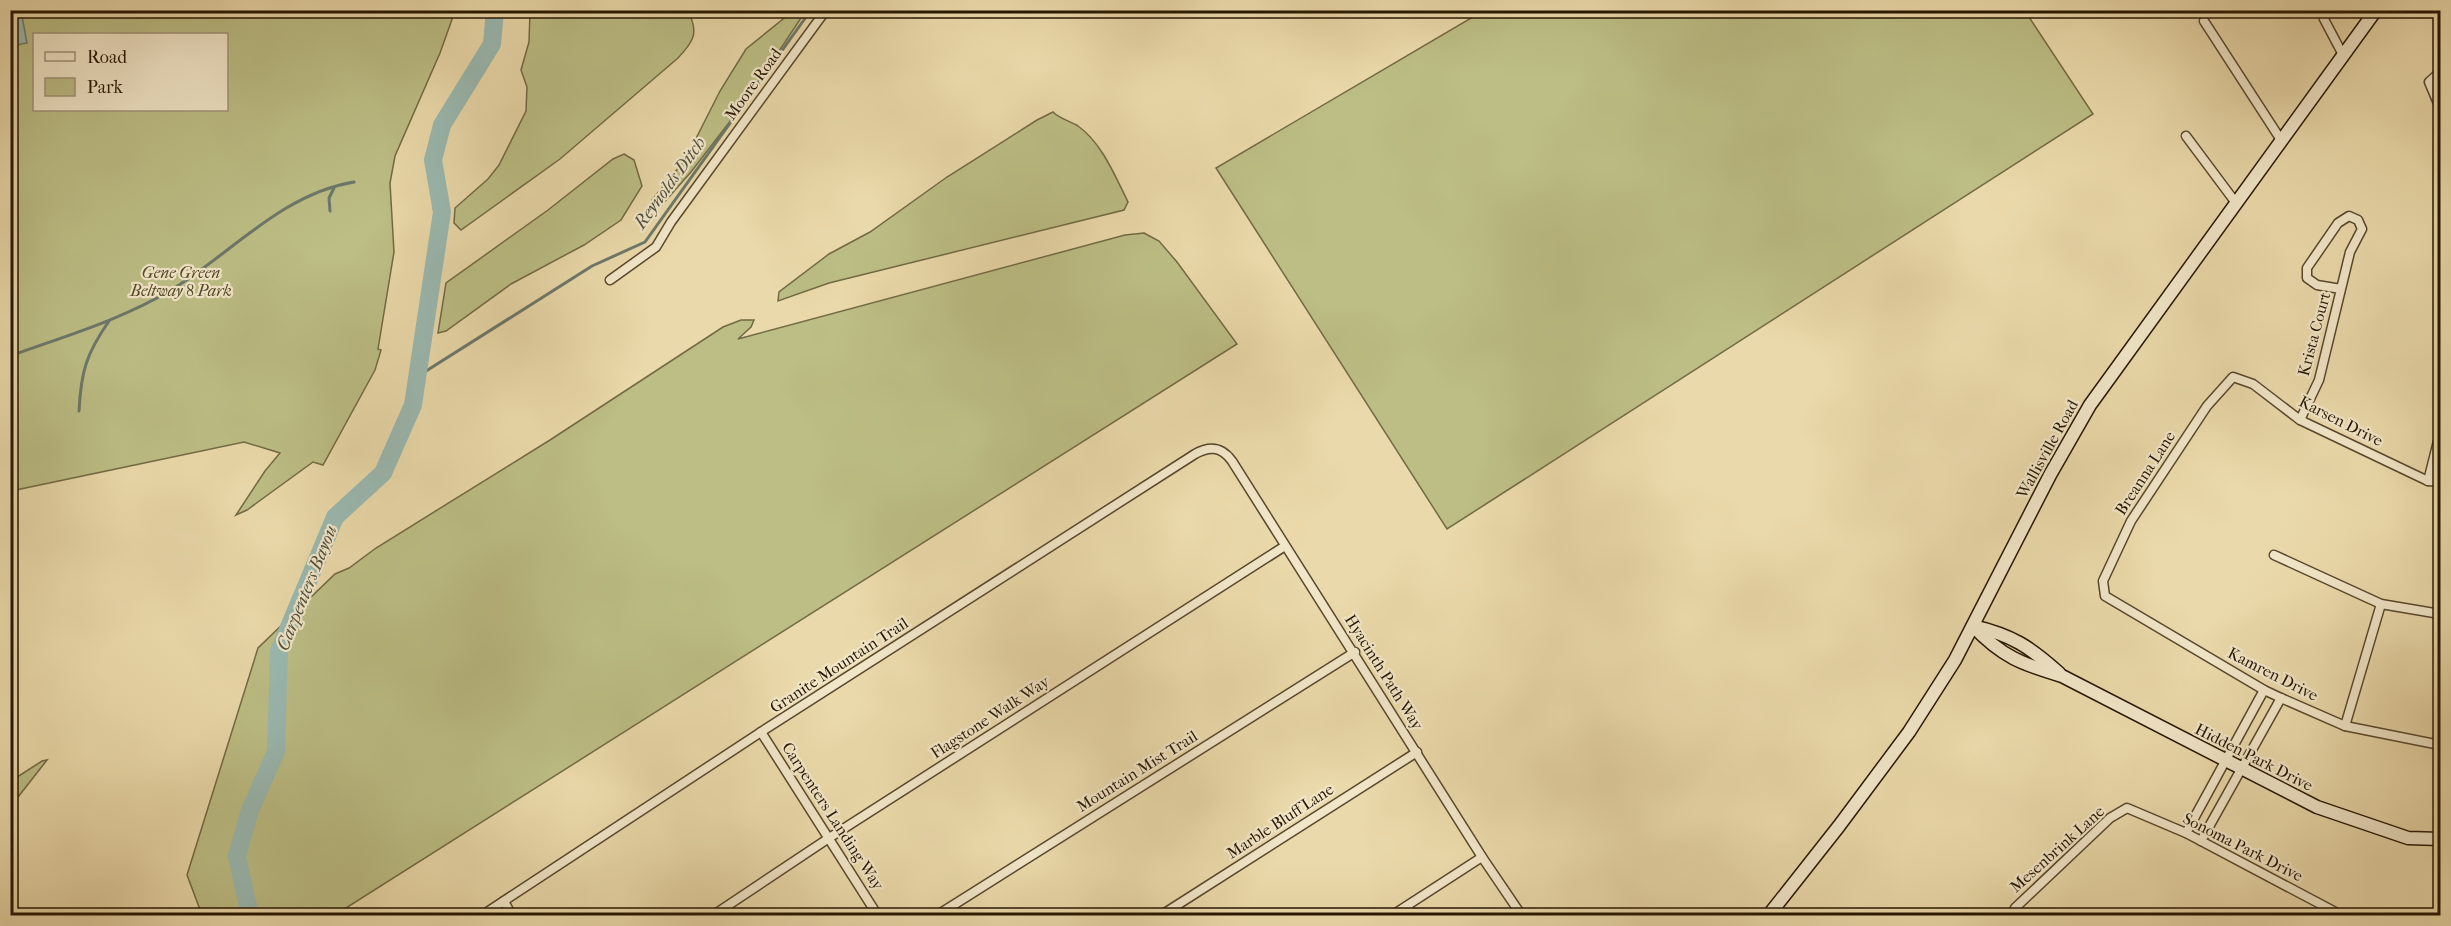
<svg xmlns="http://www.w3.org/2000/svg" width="2451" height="926" font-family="'IM FELL French Canon',serif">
	<rect width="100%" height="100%" fill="#ead9aa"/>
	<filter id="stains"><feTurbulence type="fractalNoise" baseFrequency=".00333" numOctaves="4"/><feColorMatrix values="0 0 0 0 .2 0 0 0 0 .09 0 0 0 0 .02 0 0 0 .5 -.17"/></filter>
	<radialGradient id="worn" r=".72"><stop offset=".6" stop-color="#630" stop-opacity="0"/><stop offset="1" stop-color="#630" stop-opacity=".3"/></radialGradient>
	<g fill="#bcbe85" stroke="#726a44" stroke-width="1.5" fill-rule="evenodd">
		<path d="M10,11h445l-15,42 -45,103 -5,27 4,69 -16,97 3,1 -6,20 -52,95 -10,-3 -66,48 -11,5 29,-44 15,-18 -36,-11 -233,49zM34,34h192v76h-192z"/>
		<path d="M530,11h158c11,22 6,30 -10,47l-118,101 -99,71 -7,-7 1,-15 33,-29 11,-14 27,-54 1,-24 -6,-17 8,-28z"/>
		<path d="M793,11h10v4l-55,83 -57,74 -31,35h-6l-2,-7 33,-40 35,-69 26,-42z"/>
		<path d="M1483,11h542l68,103 -646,415 -231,-361z"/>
		<path d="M1053,112c7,7 17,9 25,14 24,17 37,50 50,76l-4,8 -295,73 -51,18 1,-9 50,-38 41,-22 77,-55 90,-57z"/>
		<path d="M624,154l10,6 8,26 -21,34 -37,25 -73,39 -65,47 -8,2 8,-50 102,-73 65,-51z"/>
		<path d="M1144,233l15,8 18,21 60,82 -902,571h-133l-15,-40 71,-227 77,-74 14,-6 27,-20 174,-108 173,-113 18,-7h13l-3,7 -13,12 387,-104z"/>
		<path d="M47,760l-36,46v-25l31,-20z"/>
	</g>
	<path fill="#9ab9b1" stroke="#6c786b" stroke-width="1.5" d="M11,11h10l6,32 -16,3z"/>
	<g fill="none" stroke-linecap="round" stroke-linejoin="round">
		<g stroke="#6c786b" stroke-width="3">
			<path d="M434,209l8,3"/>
			<path d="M330,211l-1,-13 5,-10"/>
			<path d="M10,356c55,-20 111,-36 161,-66 60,-36 110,-96 183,-108"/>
			<path d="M415,378l177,-112 53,-24 166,-232"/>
			<path d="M79,411c2,-39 7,-57 30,-90"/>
		</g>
		<path stroke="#9ab9b1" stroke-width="18" d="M250,916l-13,-60 13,-46 26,-58 3,-101 56,-134 48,-44 30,-68 29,-193 -9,-52 9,-35 50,-81 3,-34"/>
		<g stroke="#58472c" stroke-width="11">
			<g id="street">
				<path d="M2324,19l19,36"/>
				<path d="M2204,21l77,119"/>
				<path d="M2440,72l-11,10 11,26"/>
				<path d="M2186,136l50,67"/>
				<path d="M610,280l46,-33 15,-25 155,-212"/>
				<path d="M2300,420l19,-40 31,-128 12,-23 -4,-9 -9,-4 -11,7 -31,45v10l10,7 24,4"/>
				<path d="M2428,481l12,-48"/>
				<path d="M2440,482l-12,-1 -128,-61 -47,-36 -20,-7 -26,29 -76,115 -28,60 2,15 159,94 17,8 64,28 95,19"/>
				<path d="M2274,555l107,49 59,10"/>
				<path d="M2345,726l36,-122"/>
				<path d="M761,732l117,184"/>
				<path d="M2186,833l78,-143"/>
				<path d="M2201,841l80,-143"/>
				<path d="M504,901l8,15"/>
				<path d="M1407,906l6,10"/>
				<path d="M481,916l280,-184 434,-278c14,-8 26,-8 37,7l250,396 40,59"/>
				<path d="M712,916l117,-78 456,-292"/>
				<path d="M936,916l419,-264"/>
				<path d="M1160,916l257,-164"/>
				<path d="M1391,916l91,-59"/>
				<path d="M2012,916l3,-8 95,-90 17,-10 59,25 157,83"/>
			</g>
		</g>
		<g stroke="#271602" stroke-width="15">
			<g id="secondary">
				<path d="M1973,626c29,31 49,38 89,50l255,131 91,31 32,1"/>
				<path d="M1973,626c39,9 57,21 86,47"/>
				<path d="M1768,916l71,-90 70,-94 46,-72 95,-185 40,-70 286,-395"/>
			</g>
		</g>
		<use href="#street" stroke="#f1e6c8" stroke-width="8"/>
		<use href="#secondary" stroke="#f1e6c8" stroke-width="12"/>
	</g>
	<g text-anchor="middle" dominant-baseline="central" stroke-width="4.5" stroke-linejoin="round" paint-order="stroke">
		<g font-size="16" fill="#271602" stroke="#f1e6c8">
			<text transform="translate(753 84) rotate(-54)">Moore Road</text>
			<text transform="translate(2314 334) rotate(-75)">Krista Court</text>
			<text transform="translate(2341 421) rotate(27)">Karsen Drive</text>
			<text transform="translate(2047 449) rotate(-61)">Wallisville Road</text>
			<text transform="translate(2145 473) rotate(-57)">Breanna Lane</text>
			<text transform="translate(839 665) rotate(-33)">Granite Mountain Trail</text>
			<text transform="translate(1384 672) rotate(58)">Hyacinth Path Way</text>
			<text transform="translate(2273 674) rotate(27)">Kamren Drive</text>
			<text transform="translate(990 717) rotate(-33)">Flagstone Walk Way</text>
			<text transform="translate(2254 757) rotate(27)">Hidden Park Drive</text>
			<text transform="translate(1137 771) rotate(-32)">Mountain Mist Trail</text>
			<text transform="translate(833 816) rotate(57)">Carpenters Landing Way</text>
			<text transform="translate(1280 821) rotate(-33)">Marble Bluff Lane</text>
			<text transform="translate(2243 847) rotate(27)">Sonoma Park Drive</text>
			<text transform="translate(2057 849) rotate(-42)">Mesenbrink Lane</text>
		</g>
		<g font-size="16" font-style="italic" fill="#544829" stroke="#f1e6c8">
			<text x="181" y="272">Gene Green<tspan x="181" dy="18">Beltway 8 Park</tspan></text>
		</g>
		<g font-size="18" font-style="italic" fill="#4f4f3f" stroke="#f1e6c8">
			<text transform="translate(670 183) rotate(-54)">Reynolds Ditch</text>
			<text transform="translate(307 588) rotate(-68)">Carpenters Bayou</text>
		</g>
	</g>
	<rect width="2451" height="926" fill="none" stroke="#ead9aa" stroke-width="36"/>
	<rect x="12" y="12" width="2427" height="902" fill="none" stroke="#271602" stroke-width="3"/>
	<rect x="18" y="18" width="2415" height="890" fill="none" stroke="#271602" stroke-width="1.5"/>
	<rect x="33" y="33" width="195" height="78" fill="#f1e6c8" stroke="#a09379" stroke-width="1.5"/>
	<rect x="45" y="52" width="30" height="9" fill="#f1e6c8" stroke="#a09379" stroke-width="1.5"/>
	<text x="87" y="63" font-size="18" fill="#271602">Road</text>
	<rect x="45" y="78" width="30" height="18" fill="#bcbe85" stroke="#a09379" stroke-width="1.5"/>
	<text x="87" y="93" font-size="18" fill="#271602">Park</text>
	<rect width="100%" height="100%" filter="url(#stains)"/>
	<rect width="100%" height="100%" fill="url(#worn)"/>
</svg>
